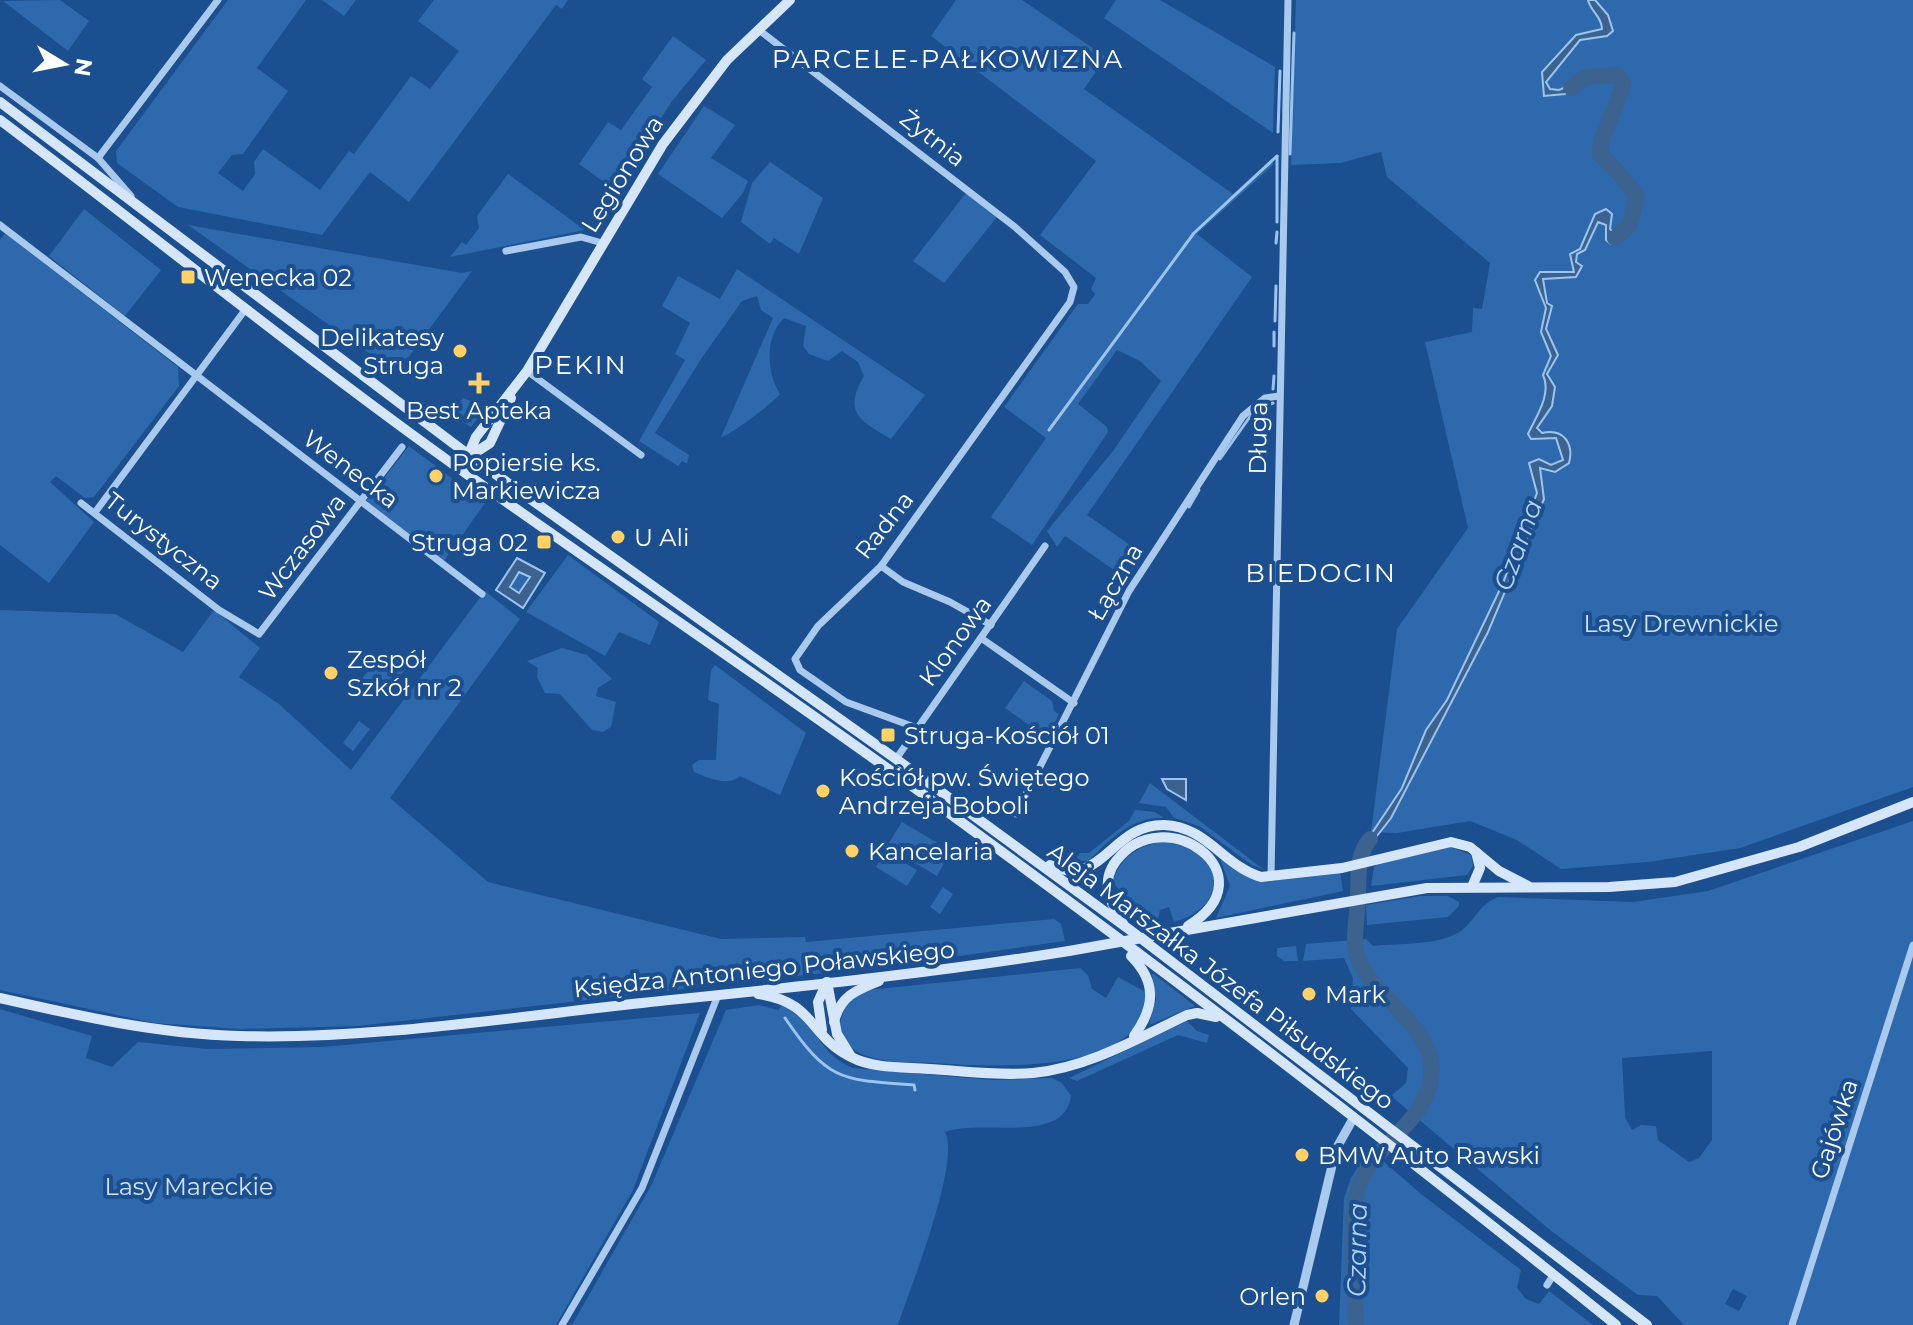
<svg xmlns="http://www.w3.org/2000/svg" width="1913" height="1325" font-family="Montserrat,sans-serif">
	<rect width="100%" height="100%" fill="#1b4f8f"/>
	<g fill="#2e69ad" fill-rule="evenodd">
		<path d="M60,0l29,21 -21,30 -65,-50z"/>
		<path d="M228,0h78l-49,68 31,23 -45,63 -11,1 -14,18 25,18 12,-17 -1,-12 9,-13 57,41 29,-39 5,3 57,-78 19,13 29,-38 -41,-30 16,-21h134l-6,9 -6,-4 -147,197 -39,-30 -48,63 -144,-28 -61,-44 -1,-12z"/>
		<path d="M322,0h34l-12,16z"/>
		<path d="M956,0h66l84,57 -22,32 149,105 40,-36v7l-76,69 55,43 -165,238 56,39 -16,25 -62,-43 -8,11 -10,-16 66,-80 48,-70 -21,-20 -23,-11 -39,54 29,23 1,5 -76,113 -41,-28 55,-79 -42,-31 74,-103h10l7,-10 -4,-5 5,-11 -56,-43 56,-74 -165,-125z"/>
		<path d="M1116,0h44l115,67 -2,66 -169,-115z"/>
		<path d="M1296,0h617v787l-173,61 -92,14 -87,7 -44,-29 -47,-19 -73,12 -26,-1 26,-203 71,-101 -43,-186 47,-10 1,-24 9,1 8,-46 -103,-86 -6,-25 -41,11 -49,2z"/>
		<path d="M673,36l33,24 -34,41 -57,89 -36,-26 29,-42 13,8 31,-43 -10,-8z"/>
		<path d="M704,106l31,19 -24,33 37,23 -5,12 -21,25 -64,-44z"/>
		<path d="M770,162l53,36 -24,56 -25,-16 -4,6 -29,-22 11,-39z"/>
		<path d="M508,174l77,56 -135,27 12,-15 4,3 13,-17 -2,-12z"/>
		<path d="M966,193l31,24 -53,66 -31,-22z"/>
		<path d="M84,209l77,61 -36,46 -76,-60z"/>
		<path d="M188,225l274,48 10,-2 -75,102z"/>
		<path d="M5,233l173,134 1,19 -85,111 -9,1 -29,-22 -6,6 44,40 -45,61 -49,-38v-305z"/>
		<path d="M737,269l188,126 -34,44c-30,-18 -49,-26 -27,-63l-6,-14 -16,-11 -14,10 -19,-7 -6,-8 3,-20 -22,-8c-19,18 -18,55 -4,76 -6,8 -50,42 -59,43l52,-119 -12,-8 -4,-14 -15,5 -41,58 -46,74 34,22 -2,9 -5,-3 -4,5 -39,-25 46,-81 -10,-6 15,-31 -28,-17 16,-30 42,23z"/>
		<path d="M463,398l23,9 -15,20 -19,-12z"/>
		<path d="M409,446l76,57 -41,58 -78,-60z"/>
		<path d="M568,555l91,67 -9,23 -31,-13 -14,24 -79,-44z"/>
		<circle cx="520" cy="582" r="9"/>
		<path d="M485,591l35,28 -130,179 98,84 233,57 84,-2 1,5 248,-23 7,5 4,17 -154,22 -553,63 -118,3 -86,-6 -154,-33v-380l115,4 68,38 31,-42 46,38 -21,29 40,27 72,66z"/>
		<path d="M562,648l25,7 25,24 -14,9 -2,8 20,6 -5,25 -8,5 -11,-2 -32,-36 -15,-1 -8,-16 1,-9 -11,-7z"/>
		<path d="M385,650l22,17 -24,31 -22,-18z"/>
		<path d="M715,665l91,68 -26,62 -40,-19c-12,11 -32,2 -46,-4l-2,-7 7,-5h17l3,-56 -11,-4 3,-30z"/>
		<path d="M1024,681l28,20 2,10 5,3 -12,24 -42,-30z"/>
		<path d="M359,721l11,8 -17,22 -10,-8z"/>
		<path d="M1150,783l113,86 -11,-4 -53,-39 -25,-8 -8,-11 -27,-4z"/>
		<path d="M1135,810l20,2 9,6c-33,-2 -54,22 -76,43h-13l5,-8h9l40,-32z"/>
		<path d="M1913,821v504h-229l-27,-29 -19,-1 -88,-65 -159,-134 15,-13 2,-15 -57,-59 2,-31 -9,-20 -41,3 3,-17 60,-5 7,7c25,-3 67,0 88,-15 15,-12 18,-26 37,-34l135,5 75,-11zM1712,1051v89l-13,18 -10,4 -31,-22 -2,-14 -15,-1 -9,5 -7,-13 -3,-59zM1733,1289l14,7 -8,15 -14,-7z"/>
		<path d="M902,822l49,29 -14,25 -50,-30z"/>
		<path d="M1165,842c57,7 69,63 9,80l-5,-15 -9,3 -3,14 -5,1 -39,-42c5,-25 28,-40 52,-41z"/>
		<path d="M1450,847l21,8 2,11 -6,9 -96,11 3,-19 5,-4z"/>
		<path d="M886,852l31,18 -10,16 -31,-19z"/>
		<path d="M1223,857l37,24 80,-9 3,19 -127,27 14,-32 -9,-25z"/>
		<path d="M943,887l10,7 -13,20 -10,-7z"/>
		<path d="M1420,896h28l11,6v4l-11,11 -81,8 -1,-20z"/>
		<path d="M1296,946l2,15h-14l-7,-5v-8z"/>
		<path d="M1080,968l8,7 4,14 14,9 12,-21 28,15c4,85 -159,75 -211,71 -24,-1 -58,1 -79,-12 -10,-6 -13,-15 -17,-25l8,-24 21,-12z"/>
		<path d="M1152,974h2l41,32 -46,19 7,-25z"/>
		<path d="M783,1004c32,12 32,49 70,64l139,12 60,-2 10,5 9,13c-7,50 -90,22 -126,36 16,31 -35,156 -47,193h-326l80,-141 74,-174 33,-5 19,5z"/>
		<path d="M0,1009l92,27 -6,22 26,9 26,-25 70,7 114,-2 378,-34 -67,177 -77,135h-556z"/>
		<path d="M1187,1021l10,10 12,4 -2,8 -29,-8 -101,46 -8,-3z"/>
		<path d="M1369,1149l52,45 100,76 -4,18 9,11 13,5 10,-13 44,34h-254l5,-127 7,-20z"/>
	</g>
	<g fill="#3c6290" stroke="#9cc4f0" stroke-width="2" fill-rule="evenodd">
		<path d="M1588,0h7l13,15 5,16 -6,5 -27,4 -34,42 4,7 9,1 17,-7 2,-6 10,-2v4l-23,15 -21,2 -2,-24 34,-37 26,-6c0,-12 -11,-17 -14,-29z"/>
		<path d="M1606,209l6,5 -2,15 4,4 12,-10 6,6 -21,15 -5,-4v-15l-8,-3 -13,28 -8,4 -1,8 6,4 -6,11 -33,2 4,24 5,3 -6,23 12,26 -11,19 8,13 -3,19 -15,22 5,5c22,-5 32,11 27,30l-14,9 -15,-4 4,31 -56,133 -97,186 -29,37 -6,2 46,-69 24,-58 21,-30 56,-117 34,-90 -8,-30 10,-4 12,6 12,-5 -7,-22 -25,1 -3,-5c8,-17 24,-40 15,-59l8,-19 -10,-24 5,-24 -11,-28 5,-8h34l-4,-18 10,-5 15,-35z"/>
		<path d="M517,558l28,15 -22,35 -27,-18zM519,572l11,5 -11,16 -9,-6z"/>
		<path d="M1162,779h24v21l-19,-11z"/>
	</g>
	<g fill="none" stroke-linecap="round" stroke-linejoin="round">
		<g stroke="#9cc4f0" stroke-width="3">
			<path d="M1278,132l2,-61"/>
			<path d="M1290,154l4,-121"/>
			<path d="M1277,222v-66"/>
			<path d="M1276,243l1,-11"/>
			<path d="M1275,321l1,-35"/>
			<path d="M1274,346v-14"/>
			<path d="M1273,389l1,-13"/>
			<path d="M1049,430l145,-197 83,-77"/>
			<path d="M1220,459l34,-48 19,-8"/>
			<path d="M1189,507l10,-17"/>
			<path d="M785,1018c43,63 55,62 129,67l1,5"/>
		</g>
		<g stroke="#3c6290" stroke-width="16">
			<path d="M1571,88l15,-11 31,-2 6,8c-4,25 -23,47 -23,72 8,5 32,33 37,42l-8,29 -14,12"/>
			<path d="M1356,1325c-1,-35 -8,-109 3,-140 17,-46 79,-67 72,-123 -5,-37 -56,-67 -71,-99 -10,-20 -2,-46 -2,-66 1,-22 -2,-41 12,-58"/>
		</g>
		<g stroke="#a9c9ee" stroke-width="7">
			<path d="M759,30l256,197 50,45 9,15 -4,15 -189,264 -63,60 -23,33 5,11 46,32 71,26"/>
			<path d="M0,86l98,72 33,38"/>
			<path d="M98,158l120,-158"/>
			<path d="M0,225l482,369"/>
			<path d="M506,251l75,-14 21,6"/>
			<path d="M527,371l114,84"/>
			<path d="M81,503l138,107 40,24 143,-187"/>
			<path d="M96,511l149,-201"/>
			<path d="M881,566l22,16 47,20 41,23"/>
			<path d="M981,638l93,65"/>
			<path d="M896,759l149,-213"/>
			<path d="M1016,814l113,-223 114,-175 22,-18 14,-2"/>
			<path d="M1271,877l17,-877"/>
			<path d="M1547,1285l7,-11"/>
			<path d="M562,1325l80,-137 76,-193"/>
			<path d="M1792,1325l121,-380"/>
		</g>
		<path stroke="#a9c9ee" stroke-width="9" d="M1294,1325l42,-176 18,-32"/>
		<g stroke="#d6e6fa" stroke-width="10">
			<path d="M0,102l470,354 426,303 234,171 517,395"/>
			<path d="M0,120c162,122 319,250 485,367 143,101 289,199 431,302 238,173 472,351 700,536"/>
			<path d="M470,456l20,-13 21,-45"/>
			<path d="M462,470l14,-33 51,-66 136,-227 64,-84 63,-60"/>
			<path d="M1050,865c52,25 61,-41 114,-40 42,1 60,41 97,52l81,-9 109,-26 19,5 29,24 29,15"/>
			<path d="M1472,887l8,-19 -4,-16"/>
			<path d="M1123,923c-13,-20 -23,-41 -7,-62 48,-63 156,14 72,65"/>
			<path d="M1181,931l246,-43 182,-1 66,-5 124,-35 114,-45"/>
			<path d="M1131,956c26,26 24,51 3,80"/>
			<path d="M827,982l10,52 13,21"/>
			<path d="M758,994c58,8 50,42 93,63 23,12 53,10 78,12 34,2 70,7 104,4 54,-5 106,-35 154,-58l10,-2 19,4"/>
			<path d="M0,998c79,18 158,36 239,38 130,4 273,-19 403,-33 143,-15 286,-29 427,-52"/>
			<path d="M834,1022c6,-26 22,-32 45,-41"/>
			<path d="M822,1030l-4,-28 9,-20"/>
		</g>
		<path stroke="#d6e6fa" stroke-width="10" d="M1069,951l112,-20"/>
	</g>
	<g fill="#ffd166" stroke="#1b4f8f" stroke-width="3">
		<rect x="180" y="269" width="16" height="16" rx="4"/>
		<circle cx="460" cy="351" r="8"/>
		<path d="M475 371h8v8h8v8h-8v8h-8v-8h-8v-8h8z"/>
		<circle cx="436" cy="476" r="8"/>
		<circle cx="618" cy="537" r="8"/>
		<rect x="536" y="534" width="16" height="16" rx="4"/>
		<circle cx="331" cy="673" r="8"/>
		<rect x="880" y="727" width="16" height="16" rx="4"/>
		<circle cx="823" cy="791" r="8"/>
		<circle cx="852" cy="851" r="8"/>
		<circle cx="1309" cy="994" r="8"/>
		<circle cx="1302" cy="1155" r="8"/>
		<circle cx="1322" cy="1296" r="8"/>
	</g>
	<g text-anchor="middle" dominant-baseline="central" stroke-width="8" stroke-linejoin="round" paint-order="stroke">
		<g font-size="24" fill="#fff" stroke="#1b4f8f">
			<text transform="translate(933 138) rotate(38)">Żytnia</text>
			<text transform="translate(622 174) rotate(-58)">Legionowa</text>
			<text transform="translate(1258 438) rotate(-89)">Długa</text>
			<text transform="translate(351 469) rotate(37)">Wenecka</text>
			<text transform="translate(884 525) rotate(-52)">Radna</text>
			<text transform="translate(164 541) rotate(38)">Turystyczna</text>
			<text transform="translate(302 547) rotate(-53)">Wczasowa</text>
			<text transform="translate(1115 582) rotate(-60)">Łączna</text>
			<text transform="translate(955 641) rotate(-54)">Klonowa</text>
			<text transform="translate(764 969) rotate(-6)">Księdza Antoniego Poławskiego</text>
			<text transform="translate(1221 976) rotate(37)">Aleja Marszałka Józefa Piłsudskiego</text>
			<text transform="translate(1834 1129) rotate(-72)">Gajówka</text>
		</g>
		<g font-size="24" fill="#fff" stroke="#1b4f8f" text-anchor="start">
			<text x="204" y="277">Wenecka 02</text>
			<text x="444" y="337" text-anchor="end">Delikatesy<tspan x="444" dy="28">Struga</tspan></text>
			<text x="479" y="410" text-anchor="middle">Best Apteka</text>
			<text x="452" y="462">Popiersie ks.<tspan x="452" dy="28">Markiewicza</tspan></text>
			<text x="634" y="537">U Ali</text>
			<text x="528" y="542" text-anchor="end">Struga 02</text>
			<text x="347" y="659">Zespół<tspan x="347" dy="28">Szkół nr 2</tspan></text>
			<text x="904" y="735">Struga-Kościół 01</text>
			<text x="839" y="777">Kościół pw. Świętego<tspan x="839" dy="28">Andrzeja Boboli</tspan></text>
			<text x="868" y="851">Kancelaria</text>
			<text x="1325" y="994">Mark</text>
			<text x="1318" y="1155">BMW Auto Rawski</text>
			<text x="1306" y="1296" text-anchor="end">Orlen</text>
		</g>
		<g font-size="24" fill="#cfe3fa" stroke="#1b4f8f">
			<text x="1681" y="623">Lasy Drewnickie</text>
			<text x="189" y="1186">Lasy Mareckie</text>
		</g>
		<g font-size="26" letter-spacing="2" fill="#fff" stroke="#1b4f8f">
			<text x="948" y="59">PARCELE-PAŁKOWIZNA</text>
			<text x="581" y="365">PEKIN</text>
			<text x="1321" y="573">BIEDOCIN</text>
		</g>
		<g font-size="26" font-style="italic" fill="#b5d3f5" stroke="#1b4f8f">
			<text transform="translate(1518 545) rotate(-70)">Czarna</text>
			<text transform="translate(1357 1250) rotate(-89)">Czarna</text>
		</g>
	</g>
	<g transform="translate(64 64) rotate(100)" stroke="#1b4f8f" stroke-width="6" paint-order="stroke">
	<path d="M0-6L14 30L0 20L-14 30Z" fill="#ffffff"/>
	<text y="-12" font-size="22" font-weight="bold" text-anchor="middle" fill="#ffffff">N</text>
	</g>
</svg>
